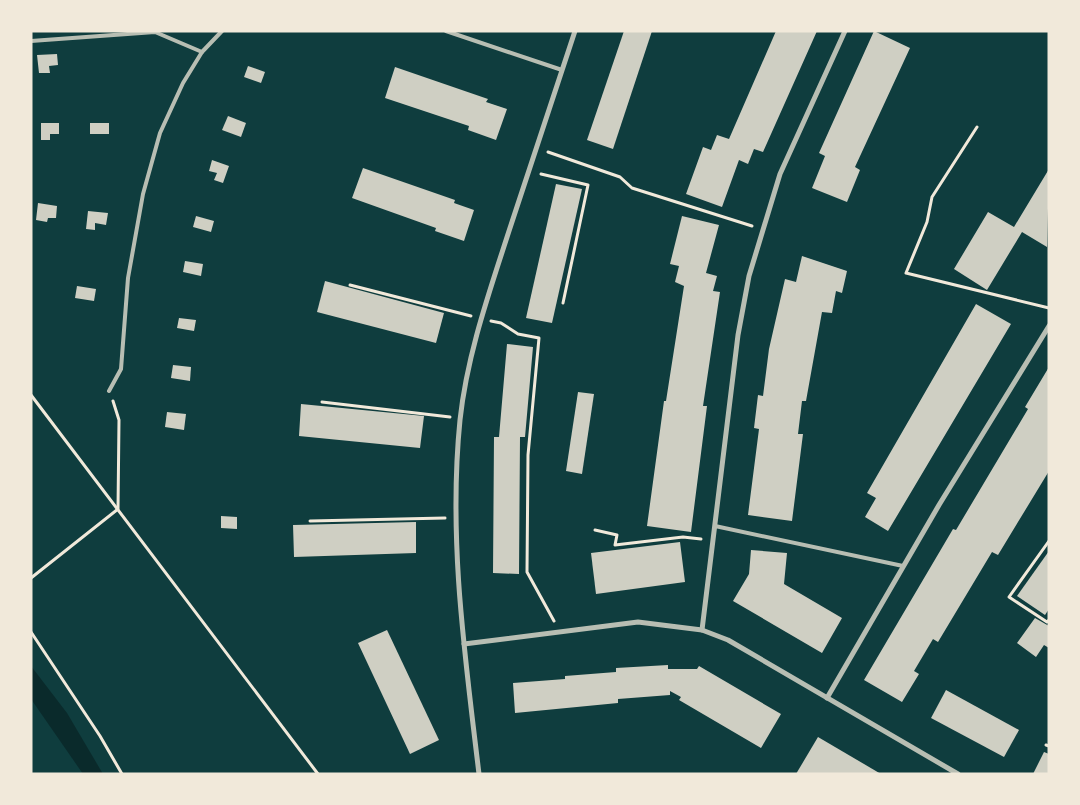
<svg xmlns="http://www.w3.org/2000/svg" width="1080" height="805" font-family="'PT Sans Narrow',sans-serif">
	<rect width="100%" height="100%" fill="#0f3d3e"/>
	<path fill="#0a2a2b" d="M31,666l36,47 36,61h-20l-52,-75z"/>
	<g fill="#cfcfc3">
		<path d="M624,31h28l-39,118 -26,-9z"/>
		<path d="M776,31h41l-54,121 -9,-3 -6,15 -9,-4 -17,47 -36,-13 17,-47 8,3 6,-15 12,4z"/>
		<path d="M874,31l36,17 -55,119 5,3 -13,32 -35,-14 13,-32 -6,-3z"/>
		<path d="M57,54l1,11 -9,1 1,7h-11l-2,-18z"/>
		<path d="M248,66l17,6 -4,11 -17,-6z"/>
		<path d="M395,67l93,32 -2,3 21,7 -11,31 -28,-10 1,-4 -84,-28z"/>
		<path d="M228,116l18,7 -5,14 -19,-7z"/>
		<path d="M41,123h18v11h-9v6h-9z"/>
		<rect x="90" y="123" width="19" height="11"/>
		<path d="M212,160l17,6 -6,17 -9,-3 3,-7 -8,-2z"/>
		<path d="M363,168l92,32 -1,3 20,7 -10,31 -29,-10 1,-3 -84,-30z"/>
		<path d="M1049,169l-2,78 -25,-15 -35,58 -33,-21 34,-57 26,15z"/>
		<path d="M556,184l26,5 -30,134 -26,-5z"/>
		<path d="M38,203l19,3 -1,12h-8l-1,4 -11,-2z"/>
		<path d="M88,211l20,2 -2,12 -11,-2v7l-9,-1z"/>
		<path d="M196,216l18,5 -3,11 -18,-5z"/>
		<path d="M682,216l37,9 -13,48 11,3 -4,15 7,1 -17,114h4l-16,126 -44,-6 17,-125h2l18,-115 -9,-4 4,-16 -9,-2z"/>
		<path d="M802,256l45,15 -5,22 -6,-2 -4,22 -10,-1 -16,89h-4l-4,33h5l-11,87 -44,-6 11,-86 -5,-1 4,-33 5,1 6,-47 16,-70 11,3z"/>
		<path d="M185,261l18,3 -2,12 -18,-4z"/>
		<path d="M325,281l119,32 -8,30 -119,-31z"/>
		<path d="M77,286l19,3 -2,12 -19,-3z"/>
		<path d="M976,304l35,20 -123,207 -23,-14 11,-19 -9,-5z"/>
		<path d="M179,318l17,2 -2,11 -17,-3z"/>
		<path d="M507,344l26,3 -8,90h-5l-1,137 -26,-1 1,-136h5z"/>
		<path d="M173,365l18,2 -1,14 -19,-3z"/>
		<path d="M1049,367v104l-51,84 -6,-3 -54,90 -5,-3 -19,32 5,3 -17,28 -38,-22 89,-151 3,1 72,-121 -3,-2z"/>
		<path d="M578,392l16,2 -12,80 -16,-3z"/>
		<path d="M301,404l123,12 -4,32 -121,-12z"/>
		<path d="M167,412l19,2 -2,16 -19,-3z"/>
		<path d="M221,516l16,1v12l-16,-1z"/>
		<path d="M416,522v31l-122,4 -1,-32z"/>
		<path d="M680,542l5,40 -89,12 -5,-41z"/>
		<path d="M751,550l36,3 -3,31 58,34 -20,35 -89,-52 16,-27z"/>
		<path d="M1049,551v58l-4,6 -28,-19z"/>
		<path d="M1035,618l14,8v22l-5,-3 -8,12 -19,-14z"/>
		<path d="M387,630l52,110 -29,14 -52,-111z"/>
		<path d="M668,665v4h29l2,-3 82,48 -20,34 -82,-48 2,-3 -11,-6v4l-52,4v4l-103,10 -2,-30 52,-4v-3l51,-4v-4z"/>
		<path d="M946,690l73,40 -15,27 -73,-39z"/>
		<path d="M818,737l63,37h-85z"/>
		<path d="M1044,752l5,2v20h-16z"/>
	</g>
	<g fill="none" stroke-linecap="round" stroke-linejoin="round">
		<g stroke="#f1e9da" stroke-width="3">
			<path d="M977,127l-45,70 -5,25 -21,51 143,35"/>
			<path d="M548,152l72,25 12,11 120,38"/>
			<path d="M541,174l47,11 -25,118"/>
			<path d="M350,285l121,31"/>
			<path d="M491,321l10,2 17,11 21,4 -11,117 -1,117 27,49"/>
			<path d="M31,395l287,379"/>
			<path d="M322,402l128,15"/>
			<path d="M310,521l135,-3"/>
			<path d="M595,530l22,5 -2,10 68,-8 18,2"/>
			<path d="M1049,541l-40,56 38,25 2,-2"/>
			<path d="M31,578l87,-69 1,-89 -6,-19"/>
			<path d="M31,632l69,104 22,38"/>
			<path d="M1046,745l3,1"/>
		</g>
		<g stroke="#b8beb3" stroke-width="4">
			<path d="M446,31l116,39"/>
			<path d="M31,41l124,-9 47,20"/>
			<path d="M109,391l12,-22 7,-91 15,-84 17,-61 23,-50 19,-31 20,-21"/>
			<path d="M715,526l188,40"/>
		</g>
		<g stroke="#b8beb3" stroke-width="5">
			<path d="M702,630l36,-295 11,-59 31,-102 65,-143"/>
			<path d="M464,644l174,-22 64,8 26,10 230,134"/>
			<path d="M827,698l112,-193 110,-179"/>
			<path d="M479,774c-14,-118 -31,-235 -19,-354 7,-65 29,-127 49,-189 22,-66 44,-133 66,-200"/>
		</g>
	</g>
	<rect width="1080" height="805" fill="none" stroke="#f1e9da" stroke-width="65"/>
</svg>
